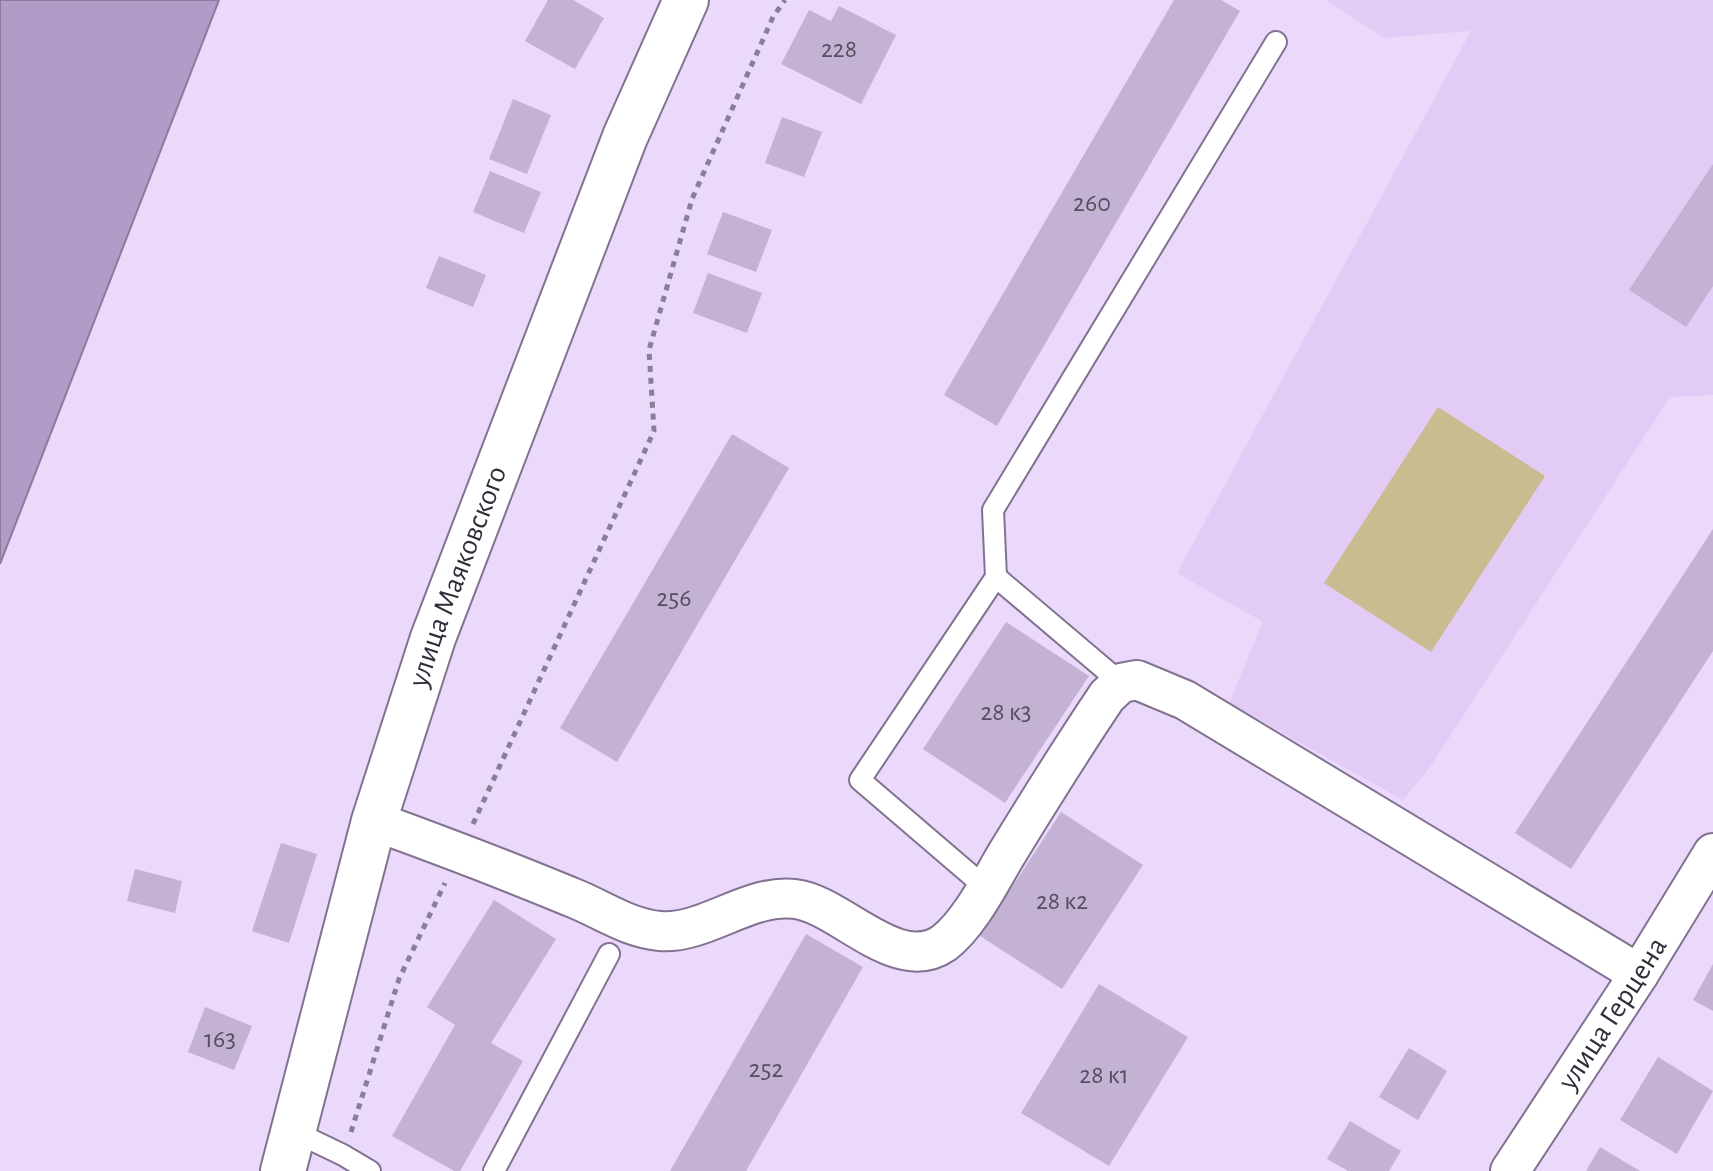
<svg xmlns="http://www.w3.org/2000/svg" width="1713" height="1171" font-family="'Alegreya Sans',sans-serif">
	<rect width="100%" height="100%" fill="#ebd9fb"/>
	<path fill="#e2ccf5" d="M1326,0h387v395l-43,2 -240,370 -27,33 -174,-97 34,-81 -86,-49 294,-542 -87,7z"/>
	<path fill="#c8bc90" d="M1438,407l107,69 -114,176 -107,-69z"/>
	<path fill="#b39bc7" stroke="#8d7a9d" stroke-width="2" d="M0,0h219l-219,564z"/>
	<g fill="#c3b2d3">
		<path d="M548,0h25l31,18 -29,51 -50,-28z"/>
		<path d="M1174,0h47l19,11 -243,415 -53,-31z"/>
		<path d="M839,6l57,29 -35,69 -80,-40 28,-54 22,11z"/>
		<path d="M513,99l38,16 -24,59 -38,-15z"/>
		<path d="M782,117l40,15 -18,45 -39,-14z"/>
		<path d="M1713,164v122l-27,41 -57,-37z"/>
		<path d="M490,171l51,21 -17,41 -51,-21z"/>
		<path d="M723,212l49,18 -16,42 -49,-18z"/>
		<path d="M439,256l47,19 -13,32 -47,-19z"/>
		<path d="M708,273l54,20 -15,40 -54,-20z"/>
		<path d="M732,434l57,34 -172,294 -57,-34z"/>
		<path d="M1713,529v122l-142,218 -56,-36z"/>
		<path d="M1006,622l83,54 -84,127 -82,-54z"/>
		<path d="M1061,812l82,53 -81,124 -82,-53z"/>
		<path d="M281,843l36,11 -28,89 -37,-12z"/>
		<path d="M135,869l47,12 -7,32 -48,-12z"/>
		<path d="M494,900l62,39 -65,104 32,18 -63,110h-6l-62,-35 63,-111 -28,-18z"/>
		<path d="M806,934l57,33 -117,204h-76z"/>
		<path d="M1713,964v47l-20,-11z"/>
		<path d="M1099,984l89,53 -79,129 -88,-53z"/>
		<path d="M205,1007l47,19 -18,44 -46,-18z"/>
		<path d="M1409,1048l38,23 -29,49 -39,-23z"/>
		<path d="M1658,1057l55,34 -36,63 -57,-34z"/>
		<path d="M1350,1121l51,30 -12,20h-41l-21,-12z"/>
		<path d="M1600,1147l40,24h-54z"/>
	</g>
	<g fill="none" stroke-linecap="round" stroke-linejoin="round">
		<g stroke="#827290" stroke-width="24">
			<g id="service">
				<path d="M996,577l-3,-67 283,-468"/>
				<path d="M986,888l-126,-108 136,-203 125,106"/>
				<path d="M293,1131l50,24 27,16"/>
				<path d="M494,1171l115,-217"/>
			</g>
		</g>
		<g stroke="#827290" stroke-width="42">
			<g id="minor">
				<path d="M374,821c66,24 132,49 197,76 31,12 56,31 89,34 44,4 89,-38 135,-32 45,5 102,77 149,44 25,-19 46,-61 62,-88 33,-54 66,-107 101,-159l14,-13 16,-3 48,20 454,274"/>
				<path id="s1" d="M1510,1171l129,-197 74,-121"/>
			</g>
		</g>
		<g stroke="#827290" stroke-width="48">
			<g id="tertiary">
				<path id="s2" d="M283,1171l91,-350 59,-183 192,-501 61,-137"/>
			</g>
		</g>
		<g stroke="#8a7e96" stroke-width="5" stroke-dasharray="6 6" stroke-linecap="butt">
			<path d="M473,824l181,-393 -5,-81 43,-151 81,-182 12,-17"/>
			<path d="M351,1132l48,-153 46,-96"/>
		</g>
		<use href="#service" stroke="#fff" stroke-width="20"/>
		<use href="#minor" stroke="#fff" stroke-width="38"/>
		<use href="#tertiary" stroke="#fff" stroke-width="44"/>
	</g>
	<g text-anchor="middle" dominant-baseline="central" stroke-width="8" stroke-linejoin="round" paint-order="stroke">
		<g font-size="26" fill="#574e60">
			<text x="839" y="49">228</text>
			<text x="1092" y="203">260</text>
			<text x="674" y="598">256</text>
			<text x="1006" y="712">28 к3</text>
			<text x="1062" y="901">28 к2</text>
			<text x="220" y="1039">163</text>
			<text x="766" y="1069">252</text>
			<text x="1104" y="1075">28 к1</text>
		</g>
		<g font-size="30" fill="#332c3a" stroke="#f4eafe">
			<text stroke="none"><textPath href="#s2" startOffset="620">улица Маяковского</textPath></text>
			<text stroke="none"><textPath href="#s1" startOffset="188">улица Герцена</textPath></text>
		</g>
	</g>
</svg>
